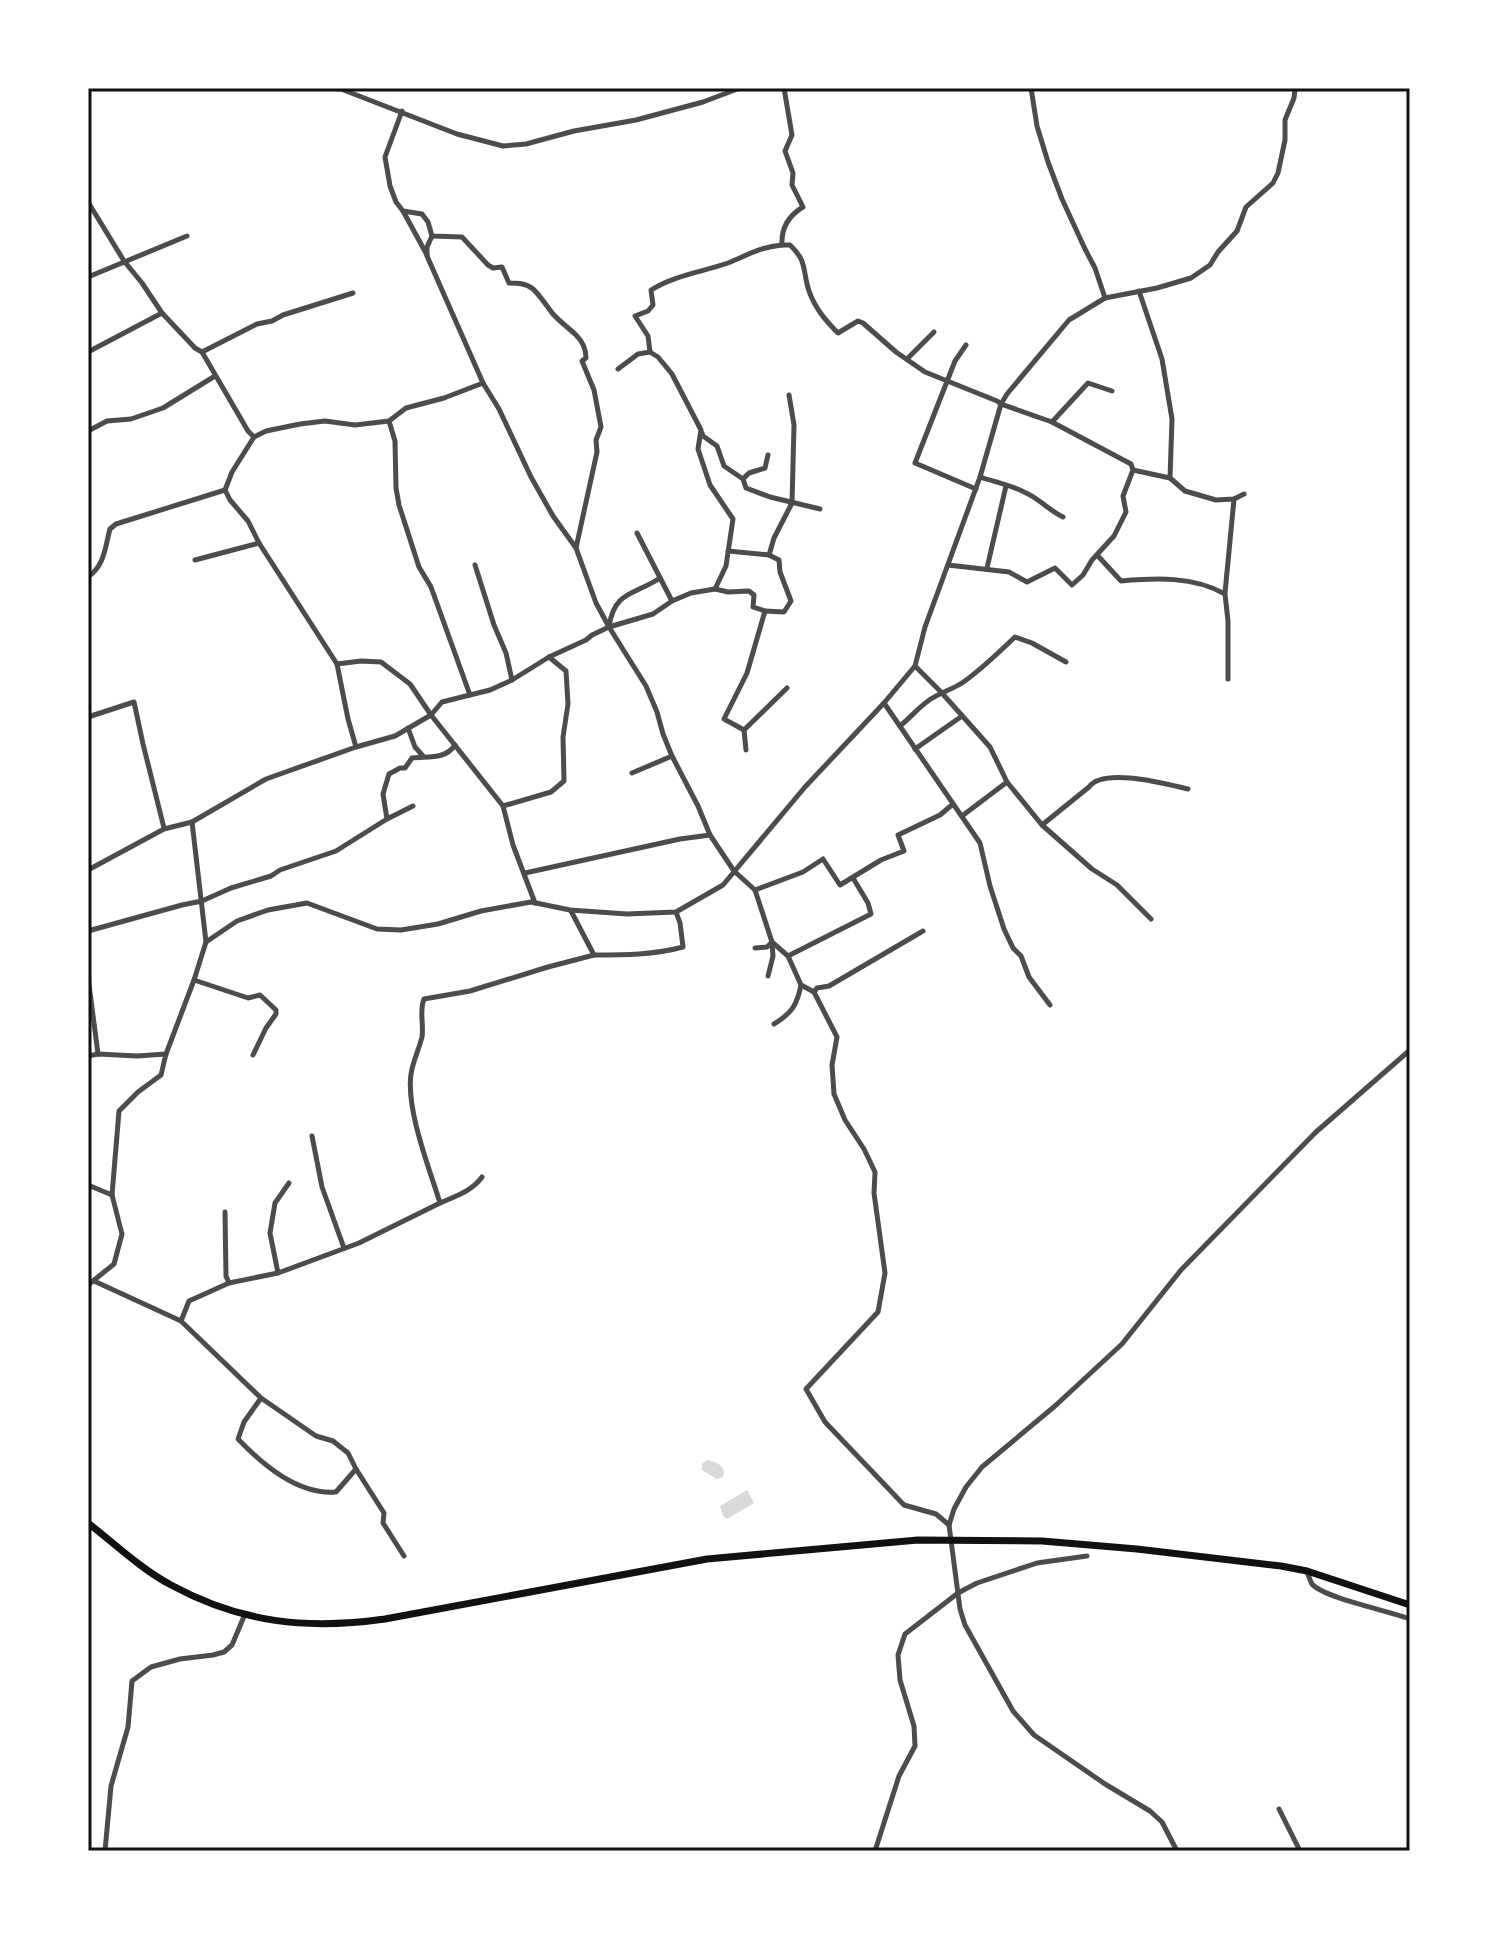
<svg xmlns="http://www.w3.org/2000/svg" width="1498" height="1939" font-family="'Alegreya Sans',sans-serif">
	<rect width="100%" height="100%" fill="#fff"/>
	<g fill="#d9d9d9">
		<path d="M707,1460c7,1 14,4 17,10l-1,7 -6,2 -15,-9v-6z"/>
		<path d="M747,1490l7,13 -27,16 -4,-3 -3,-10z"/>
	</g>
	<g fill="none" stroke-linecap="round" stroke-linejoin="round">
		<g stroke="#4c4c4c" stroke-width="5">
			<path d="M325,88l16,1 116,45 46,12 23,-2 48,-13 62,-11 67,-18 37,-14"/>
			<path d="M784,88l8,47 -7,16 8,22 -1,12 11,22c-15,9 -22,21 -21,38h8c18,17 12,25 19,46 6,17 16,29 29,42l20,-12 5,2 33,29 29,20 72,29 4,3 51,18 79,42 2,6"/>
			<path d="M402,111l-17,46 5,29 6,16 7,9 19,3 6,8 4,14 30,1 26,28 5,3 9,-1 7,16c8,0 17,0 24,6 7,6 14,18 20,25 7,8 16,14 23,21 6,6 10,15 10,23l-4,3 12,29 7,37 -5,13 1,12 -21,96 20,55 13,24 37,59 11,26 6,22 9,22 26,50 12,29 24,36 21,19 17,52 16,14 13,29 13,7 23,45 -5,28 2,29 11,26 19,29 11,23 -1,21 11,80 -7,39 -72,77 19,33 79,83 32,9 13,11"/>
			<path d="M88,202l36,59 18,22 20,30 33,35 7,4 46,79 6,6 -22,35 -7,18 5,10 18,21 11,22 78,121 24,-3 20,1 29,22 21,31 72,91 10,39 22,58"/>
			<path d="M403,211l24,44"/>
			<path d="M432,236l-5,11v9l56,127"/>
			<path d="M88,277l99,-41"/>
			<path d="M1139,291l23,68 10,60 -2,59 15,13 31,9 18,-1 10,-5"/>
			<path d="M1105,298l52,-10 34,-10 19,-13 8,-13 19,-21 9,-24 27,-24 5,-10 7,-33v-20l9,-22 1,-10"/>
			<path d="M966,345l-11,16 -40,102 61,26"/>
			<path d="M88,352l74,-39"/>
			<path d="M202,352l55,-28 15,-3 11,-6 70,-22"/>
			<path d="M650,352l-2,-16 -13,-20 13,-5 5,-6 -2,-15c24,-15 51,-18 77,-27 22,-9 29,-15 54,-18"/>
			<path d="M907,359l27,-27"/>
			<path d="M389,421l6,20 1,47 3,17 20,62 12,20 39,108"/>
			<path d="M1052,422l36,-39 24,8"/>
			<path d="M88,431l19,-10 24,-2 32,-11 52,-32"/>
			<path d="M702,433l1,3 14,10 7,20 19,13 6,-6 16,-5 3,-13"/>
			<path d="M254,437l12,-6 34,-7 25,-3 30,4 34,-4 17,-13 38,-10 39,-15 16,26 32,68 22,39 23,32"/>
			<path d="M980,477c15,5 31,8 44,15 15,6 24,18 39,25"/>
			<path d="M743,479l3,9 24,9 50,12"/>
			<path d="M637,533l35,68"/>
			<path d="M728,551l41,4"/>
			<path d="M1098,556l23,25c35,-3 72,-5 104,13l3,27v58"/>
			<path d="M195,560l64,-17"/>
			<path d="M475,565l19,60 12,28 6,27"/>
			<path d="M948,565l61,7 18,10 28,-14 17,17 11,-10 9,-15 22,-24 12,-24 -3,-16 10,-26 37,8"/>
			<path d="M987,568l19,-82"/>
			<path d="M88,577c17,-12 17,-30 22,-48l6,-5 109,-34"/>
			<path d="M715,589l13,3 21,-1 5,4 -1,12 12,4"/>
			<path d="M1225,593l9,-94"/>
			<path d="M609,626c6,-36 26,-31 51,-48"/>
			<path d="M337,664l11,55 8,28"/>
			<path d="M915,666l26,26 49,55 17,35 35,43 50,44 25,16 34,34"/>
			<path d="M884,703l96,140 10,43 14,43 9,19 8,8 8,21 21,28"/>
			<path d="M88,717l46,-15 9,42 21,84"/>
			<path d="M900,726c10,-8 18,-18 28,-25 11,-8 23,-11 34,-18 19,-13 36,-30 53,-46l17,6 34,19"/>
			<path d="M408,728l7,19 8,9"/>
			<path d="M744,730l43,-42"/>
			<path d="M915,749l47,-33"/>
			<path d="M746,750l-2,-20 -20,-11 23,-46 18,-62 19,1 7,-11 -11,-29 -1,-12 -10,-5 5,-17 18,-35 2,-78 -5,-30"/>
			<path d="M632,773l40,-17"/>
			<path d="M503,806l48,-14 13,-11 -1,-44 5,-33 -2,-33 -17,-14"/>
			<path d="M962,816l45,-34"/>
			<path d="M387,819l-4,-25 6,-20 11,-6h5l7,-10c16,-2 33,2 43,-13"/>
			<path d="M192,822l14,120"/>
			<path d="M1042,825l47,-38c14,-20 77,-3 99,2"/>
			<path d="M88,870l76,-41 28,-7 74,-43 90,-32 39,-11 36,-21 11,-13 48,-12 22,-10 37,-23 37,-17 6,-5 17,-8 44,-13 19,-13 19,-8 24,-4 11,-23 7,-47 -23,-34 -12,-36 3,-19 -29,-56 -14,-17 -8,-5 -12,2 -20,15"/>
			<path d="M525,873l155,-34 30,-4"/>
			<path d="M755,890l48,-18 20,-13 17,26 41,-25 23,-9 -6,-16 42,-20 13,-11"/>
			<path d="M571,911l23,44c30,0 60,0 89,-8l-3,-24 -4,-11"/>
			<path d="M88,931l94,-26 20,-4 29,-13 40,-12 9,-6 56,-19 51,-32 26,-13"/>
			<path d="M755,948l12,-1 5,-5 1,14 -5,20"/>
			<path d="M788,956l83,-42 -3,-11 -15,-25"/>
			<path d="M88,977l10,77"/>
			<path d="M194,980l54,18 12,-3 16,15v4l-10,14 -13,27"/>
			<path d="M814,992l3,-4 12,-2 94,-55"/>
			<path d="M774,1024c18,-11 23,-19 27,-39"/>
			<path d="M88,1056l10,-2 39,2 29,-2"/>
			<path d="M312,1136l10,51 22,61"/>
			<path d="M88,1185l24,10"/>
			<path d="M440,1203c16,-7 32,-12 42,-26"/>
			<path d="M225,1212l1,64 3,7"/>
			<path d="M278,1273l-8,-40 5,-30 14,-20"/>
			<path d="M94,1281l87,40 80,77 55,38 17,5 15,12 8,16 28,44 -1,10 21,33"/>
			<path d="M88,1285l26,-21 8,-30 -10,-39 7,-84 19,-19 23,-17 5,-21 28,-74 12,-38 31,-21 31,-11 39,-7 70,26 24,1 37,-6 43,-13 50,-9 39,8 57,4 49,-2 47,-27 82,-98 79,-84 31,-37 10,-39 55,-150 21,-73 6,-10 62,-74 36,-22 -10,-30 -10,-19 -23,-50 -14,-37 -11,-36 -6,-38"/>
			<path d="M181,1321l8,-20 40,-18 49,-10 81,-30 81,-40c-11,-36 -34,-93 -29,-129 2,-13 8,-25 11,-37 2,-13 -3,-26 2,-38l46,-8 78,-24 46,-12"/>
			<path d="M261,1398l-17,24 -6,17c25,26 60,56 98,53l20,-23"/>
			<path d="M1307,1572c2,4 3,9 5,12 12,14 77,27 98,35"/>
			<path d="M1279,1809l21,42"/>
			<path d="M105,1851l6,-65 17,-59 4,-46 19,-14 29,-8 33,-4 11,-3 8,-7 13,-31"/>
			<path d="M875,1851l24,-75 16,-30 -1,-20 -14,-46 -2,-25 7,-21 53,-41 19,-10 60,-20 50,-7"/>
			<path d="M1177,1851l-15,-29 -12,-11 -45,-27 -71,-49 -21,-24 -48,-86 -5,-16 -11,-84 5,-16 12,-22 16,-20 73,-61 67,-62 59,-74 135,-138 94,-82"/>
		</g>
		<path stroke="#111" stroke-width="7" d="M88,1523c27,21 53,46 83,62 70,38 136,45 214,34l322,-60 211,-19 124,1 95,8 144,17 26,5 103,34"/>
	</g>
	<rect width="1498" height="1939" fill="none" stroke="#ffffff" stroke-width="180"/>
	<rect x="90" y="90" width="1318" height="1759" fill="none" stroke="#111" stroke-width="3"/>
</svg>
